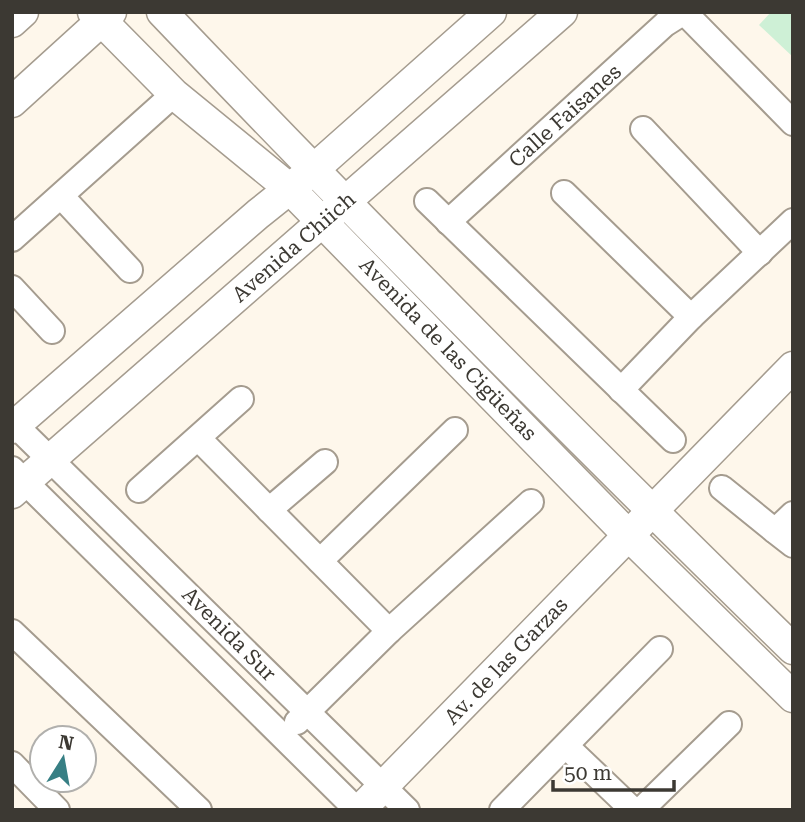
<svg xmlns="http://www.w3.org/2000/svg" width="805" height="822" font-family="'Roboto Serif',serif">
	<rect width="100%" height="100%" fill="#fef7eb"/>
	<path fill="#cef0d6" d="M771,12h22v45l-34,-32z"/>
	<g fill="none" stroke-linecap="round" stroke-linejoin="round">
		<g stroke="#a59c8f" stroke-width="28">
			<g id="minor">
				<path d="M684,12l109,111"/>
				<path d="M643,129l117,124"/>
				<path d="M564,193l127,124"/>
				<path d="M62,197l68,73"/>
				<path d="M427,201l246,239"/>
				<path d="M448,222l217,-198 19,-12"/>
				<path d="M12,239l162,-145"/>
				<path d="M12,288l40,43"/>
				<path d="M621,390l70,-73 102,-96"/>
				<path d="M12,422l395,388"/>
				<path d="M199,439l190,192"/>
				<path d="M12,469l345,341"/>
				<path d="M722,488l53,43"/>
				<path d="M139,490l102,-91"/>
				<path d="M269,510l56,-48"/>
				<path d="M793,514l-18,17 18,14"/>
				<path d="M320,561l135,-131"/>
				<path d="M12,632l187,178"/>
				<path d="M297,722l92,-91 142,-129"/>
				<path d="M566,746l67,64"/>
				<path d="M12,764l45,46"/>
				<path d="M502,810l158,-161"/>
				<path d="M641,810l88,-86"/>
			</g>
		</g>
		<g stroke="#a59c8f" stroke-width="33">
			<g id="major">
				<path d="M93,12l81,82 116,95 338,346 165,162"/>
				<path d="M162,12c206,216 417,428 631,637"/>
				<path d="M12,22l11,-10"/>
				<path d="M12,102l99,-90"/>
				<path d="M12,428l246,-214 55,-44 178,-158"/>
				<path d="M12,493l550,-481"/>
				<path d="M360,810l433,-443"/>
			</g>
		</g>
		<use href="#minor" stroke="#fff" stroke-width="24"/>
		<use href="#major" stroke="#fff" stroke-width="30"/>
	</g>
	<g text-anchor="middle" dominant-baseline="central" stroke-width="6" stroke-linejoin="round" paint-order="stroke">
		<g font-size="21" fill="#3c3933" stroke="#fff">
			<text transform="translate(565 116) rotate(-42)">Calle Faisanes</text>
			<text transform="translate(294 247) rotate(-41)">Avenida Chiich</text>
			<text transform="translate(448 349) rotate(46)">Avenida de las Cigüeñas</text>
			<text transform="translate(229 634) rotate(45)">Avenida Sur</text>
			<text transform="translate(506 661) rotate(-46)">Av. de las Garzas</text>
		</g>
	</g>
	<rect width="805" height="822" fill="none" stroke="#3c3933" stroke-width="28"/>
	<g transform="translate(63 759) rotate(11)"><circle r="33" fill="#ffffff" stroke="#b1b0ad" stroke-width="2"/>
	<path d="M0-5L12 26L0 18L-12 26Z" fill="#377f84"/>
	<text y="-10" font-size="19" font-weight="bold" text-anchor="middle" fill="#3c3933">N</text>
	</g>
	<path d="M553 780v10h121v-10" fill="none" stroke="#3c3933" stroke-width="3.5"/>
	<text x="564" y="780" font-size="21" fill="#3c3933" stroke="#ffffff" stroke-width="5" paint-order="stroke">50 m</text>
</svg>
